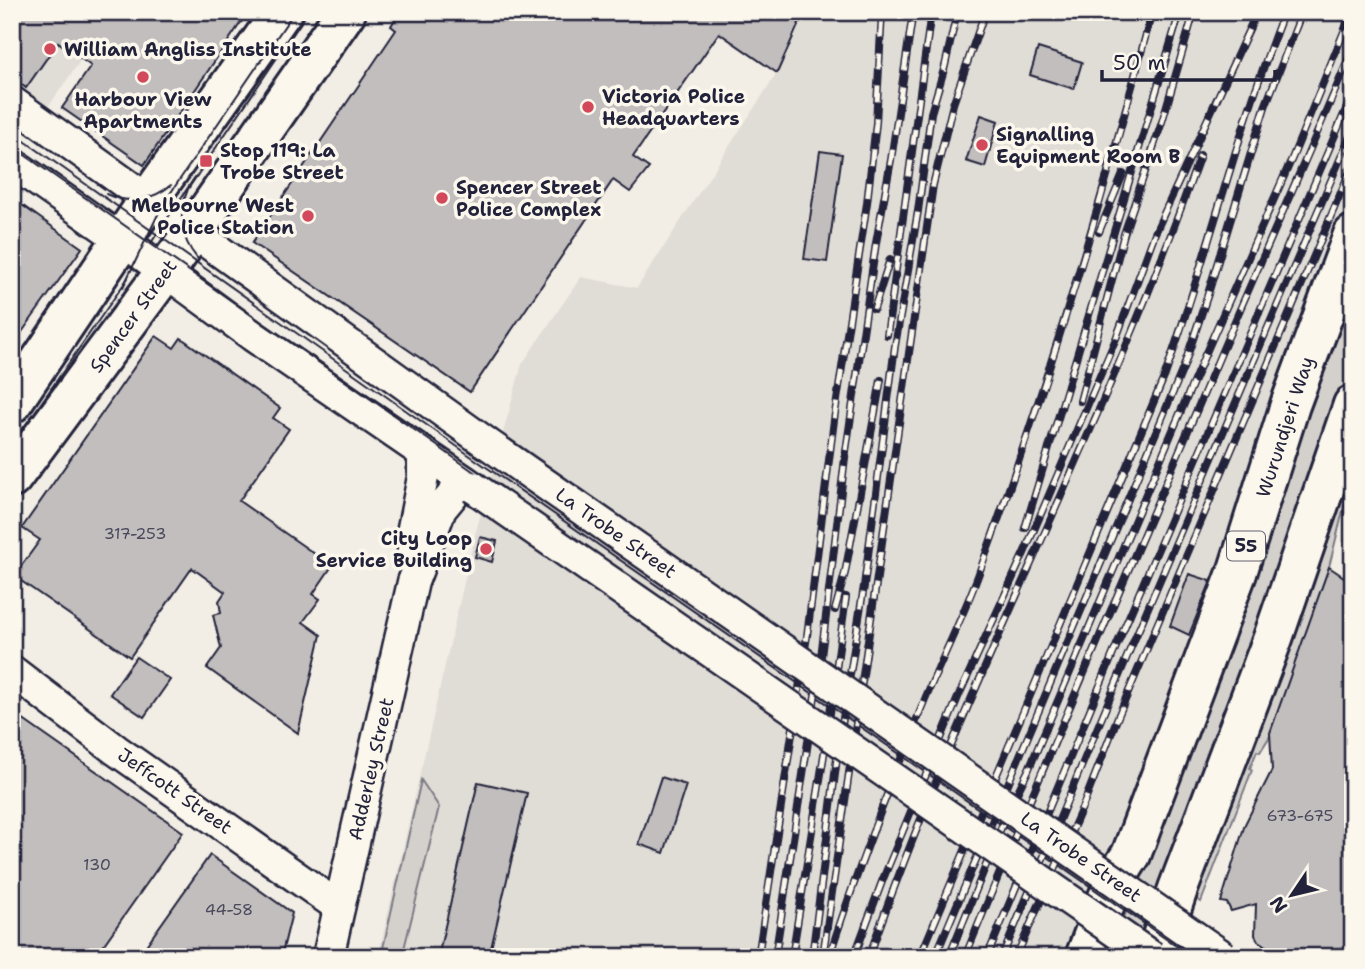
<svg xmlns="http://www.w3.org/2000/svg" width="1365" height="969" font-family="'Shantell Sans',sans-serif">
	<rect width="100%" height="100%" fill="#f2eee5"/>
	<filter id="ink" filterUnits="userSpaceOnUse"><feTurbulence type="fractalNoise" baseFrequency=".0143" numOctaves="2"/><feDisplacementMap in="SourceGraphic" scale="14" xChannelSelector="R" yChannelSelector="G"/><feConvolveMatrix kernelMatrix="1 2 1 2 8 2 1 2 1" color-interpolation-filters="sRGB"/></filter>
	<g filter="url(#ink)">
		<g fill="#e0dcd6">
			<path d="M12,12h102l-68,98 -34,-23z"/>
			<path d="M804,12h549v192l-33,76 -101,289 -30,66 1,12 -22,58 -101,252h-689l97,-422 47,-171 59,-87 56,11 140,-215z"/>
		</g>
		<g fill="#d4d1cc" stroke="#7b7a84" stroke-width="2">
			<path d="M1353,279v85l-211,593h-32z"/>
			<path d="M1349,471l3,4 -23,92 -59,169 -10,16 -3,-1 -7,17 2,2 -51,132 -11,-8z"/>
			<path d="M421,780l18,27 -37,150h-21z"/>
		</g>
		<g fill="#c2bebe" stroke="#22223b" stroke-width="2">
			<path d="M12,12h236l-104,153 -82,-57 29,-42 -33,-24 -32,46 -14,-11z"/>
			<path d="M399,12h405l-27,61 -58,-40 -86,124 16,11 -19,24 -17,-12 -143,212 -218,-149 144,-213 -5,-4z"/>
			<path d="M1038,48l44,14 -8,27 -44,-14z"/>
			<path d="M981,115l17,6 -13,46 -19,-6z"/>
			<path d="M820,151l22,3 -15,108 -23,-3z"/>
			<path d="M12,198l70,50 -70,98z"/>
			<path d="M156,336l18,12 7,-10 99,70 -7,10 16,11 -50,72 93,65 -19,28 7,5 -17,23 18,13 -23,98 -91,-65 14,-20 -8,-33 8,-2 -2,-12 6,-9 -33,-24 -62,89 -116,-81 26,-36 -18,-12z"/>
			<path d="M480,537l17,4 -5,21 -17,-5z"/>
			<path d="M1329,567l15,10 9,2v378h-69l-26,-16 -3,-6 1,-31 -25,7 -4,-8 -6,-1 24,-78 27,-54 -2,-37z"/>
			<path d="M1189,574l22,7 -22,54 -19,-9z"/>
			<path d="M136,657l34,23 -26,37 -34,-23z"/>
			<path d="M12,712l171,120 -88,125h-83z"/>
			<path d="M661,777l25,8 -22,68 -25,-9z"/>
			<path d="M478,782l49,11 -38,164h-51z"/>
			<path d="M210,855l82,58 -11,44h-143z"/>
		</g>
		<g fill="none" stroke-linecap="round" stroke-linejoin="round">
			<g stroke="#22223b" stroke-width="35">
				<g id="minor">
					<path d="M12,102l473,340"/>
					<path d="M12,163l110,77 131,96 220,151"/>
					<path d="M413,557v-29l10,-51v-23"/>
					<path d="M12,671l104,79 223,157"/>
					<path d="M328,957l85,-375 28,-73 23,-28"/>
				</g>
			</g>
			<g stroke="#22223b" stroke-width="44">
				<g id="major">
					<path d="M12,403l146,-217 124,-174"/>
					<path d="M12,478l153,-206 181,-260"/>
				</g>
			</g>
			<g stroke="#22223b" stroke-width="44">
				<g id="highway">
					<path d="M1085,957c14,-35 24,-71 46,-102l106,-282 53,-168 63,-170"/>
					<path d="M1155,957l23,-68 95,-251 80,-233"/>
				</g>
			</g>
			<use href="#minor" stroke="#fbf7ec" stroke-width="30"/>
			<use href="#major" stroke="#fbf7ec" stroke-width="38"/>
			<use href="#highway" stroke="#fbf7ec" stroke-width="38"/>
			<g stroke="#22223b" stroke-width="2">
				<path d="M12,132l467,330 713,495"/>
				<path d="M12,146l465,328 694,483"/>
				<path d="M106,194c23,11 47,6 65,-9"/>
				<path d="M151,243l44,-66"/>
				<path d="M197,258c-17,-20 -19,-45 -9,-69l120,-177"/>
				<path d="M123,287l40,-83 131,-192"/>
				<path d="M16,439l112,-161"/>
			</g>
			<g stroke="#22223b" stroke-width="8">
				<g id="rail">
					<path d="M1099,232l24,-58"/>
					<path d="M874,309l16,-50"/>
					<path d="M887,335l44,-323"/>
					<path d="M1080,401l44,-167 38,-112 32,-110"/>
					<path d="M1025,528l155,-516"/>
					<path d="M835,610l10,-37 36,-193"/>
					<path d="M824,948l109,-763 20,-81 32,-92"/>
					<path d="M758,957l49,-321 27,-216 33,-217 9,-80 6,-111"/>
					<path d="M775,957l46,-300 24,-199 31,-215 15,-83 22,-148"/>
					<path d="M792,957l34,-215 20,-145"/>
					<path d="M812,957l26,-207 26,-164 31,-240 23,-135 13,-98 14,-47 12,-54"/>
					<path d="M829,957c28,-86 60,-170 94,-253 18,-44 40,-87 56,-131 68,-184 123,-372 173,-561"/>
					<path d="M854,957l29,-78 76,-184 66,-144 92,-215 38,-103 102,-221"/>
					<path d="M869,957c95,-274 236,-529 331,-802"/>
					<path d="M920,957l245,-582c43,-120 72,-244 119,-363"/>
					<path d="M935,957l249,-591 23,-69 58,-190 37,-95"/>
					<path d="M949,957l58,-144 21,-42 176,-414 89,-201 59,-144"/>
					<path d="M965,957c82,-201 169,-399 254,-599 44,-103 91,-206 134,-310"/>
					<path d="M987,957l129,-310 237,-554"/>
					<path d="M1002,957l127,-305 224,-523"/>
					<path d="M1016,957l69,-156 32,-82 236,-555"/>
				</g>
			</g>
			<use href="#rail" stroke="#fbf7ec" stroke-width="5" stroke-dasharray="16" stroke-linecap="butt"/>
			<g stroke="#22223b" stroke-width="35" stroke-linecap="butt">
				<g id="minor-bridge">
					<path d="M485,442l739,515"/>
					<path d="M473,487l679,470"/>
				</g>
			</g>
			<use href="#minor-bridge" stroke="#fbf7ec" stroke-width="30"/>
		</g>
	</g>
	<g fill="#d1495b" stroke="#fbf7ec" stroke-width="2.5">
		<circle cx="50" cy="49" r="7"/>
		<circle cx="143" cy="77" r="7"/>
		<circle cx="588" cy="107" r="7"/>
		<circle cx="982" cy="145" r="7"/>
		<rect x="199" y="154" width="14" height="14" rx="3.5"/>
		<circle cx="442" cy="198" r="7"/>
		<circle cx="308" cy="216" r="7"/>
		<circle cx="486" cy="549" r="7"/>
	</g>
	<g text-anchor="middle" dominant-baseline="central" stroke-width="7" stroke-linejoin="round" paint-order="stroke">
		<g font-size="16" fill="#4a495c">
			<text x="135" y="533">317-253</text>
			<text x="1300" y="815">673-675</text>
			<text x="97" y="864">130</text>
			<text x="229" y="909">44-58</text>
		</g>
		<rect fill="#fbf7ec" stroke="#636270" stroke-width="2" x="1227" y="531.5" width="38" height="29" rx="5"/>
		<g font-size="18" font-weight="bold" fill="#22223b">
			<text x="1246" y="546">55</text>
		</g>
		<g font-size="19" font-weight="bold" fill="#22223b" stroke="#fbf7ec" text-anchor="start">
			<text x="64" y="49">William Angliss Institute</text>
			<text x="602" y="96">Victoria Police<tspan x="602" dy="22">Headquarters</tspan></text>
			<text x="143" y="99" text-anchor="middle">Harbour View<tspan x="143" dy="22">Apartments</tspan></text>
			<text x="996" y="134">Signalling<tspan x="996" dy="22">Equipment Room B</tspan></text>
			<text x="220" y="150">Stop 119: La<tspan x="220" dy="22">Trobe Street</tspan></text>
			<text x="456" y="187">Spencer Street<tspan x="456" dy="22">Police Complex</tspan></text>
			<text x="294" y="205" text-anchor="end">Melbourne West<tspan x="294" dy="22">Police Station</tspan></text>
			<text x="472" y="538" text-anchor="end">City Loop<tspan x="472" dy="22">Service Building</tspan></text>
		</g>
		<g font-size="19" fill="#22223b" stroke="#fbf7ec">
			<text transform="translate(133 316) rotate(-54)">Spencer Street</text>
			<text transform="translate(1285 427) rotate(-72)">Wurundjeri Way</text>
			<text transform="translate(616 533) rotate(35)">La Trobe Street</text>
			<text transform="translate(371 769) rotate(-77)">Adderley Street</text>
			<text transform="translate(175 791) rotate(35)">Jeffcott Street</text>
			<text transform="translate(1081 857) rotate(35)">La Trobe Street</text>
		</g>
	</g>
	<rect width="1365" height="969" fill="none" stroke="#fbf7ec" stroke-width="42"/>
	<rect x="21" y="21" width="1323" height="927" fill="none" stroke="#22223b" stroke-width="2.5" filter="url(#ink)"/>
	<g transform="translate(1292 895) rotate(235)" stroke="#fbf7ec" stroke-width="5" paint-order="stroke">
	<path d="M0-5L12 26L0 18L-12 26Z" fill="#22223b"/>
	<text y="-10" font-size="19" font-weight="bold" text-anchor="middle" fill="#22223b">N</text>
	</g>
	<path d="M1102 70v10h173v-10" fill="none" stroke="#22223b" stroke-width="3.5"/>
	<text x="1113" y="70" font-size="21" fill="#22223b" stroke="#fbf7ec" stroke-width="5" paint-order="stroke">50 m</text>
</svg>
